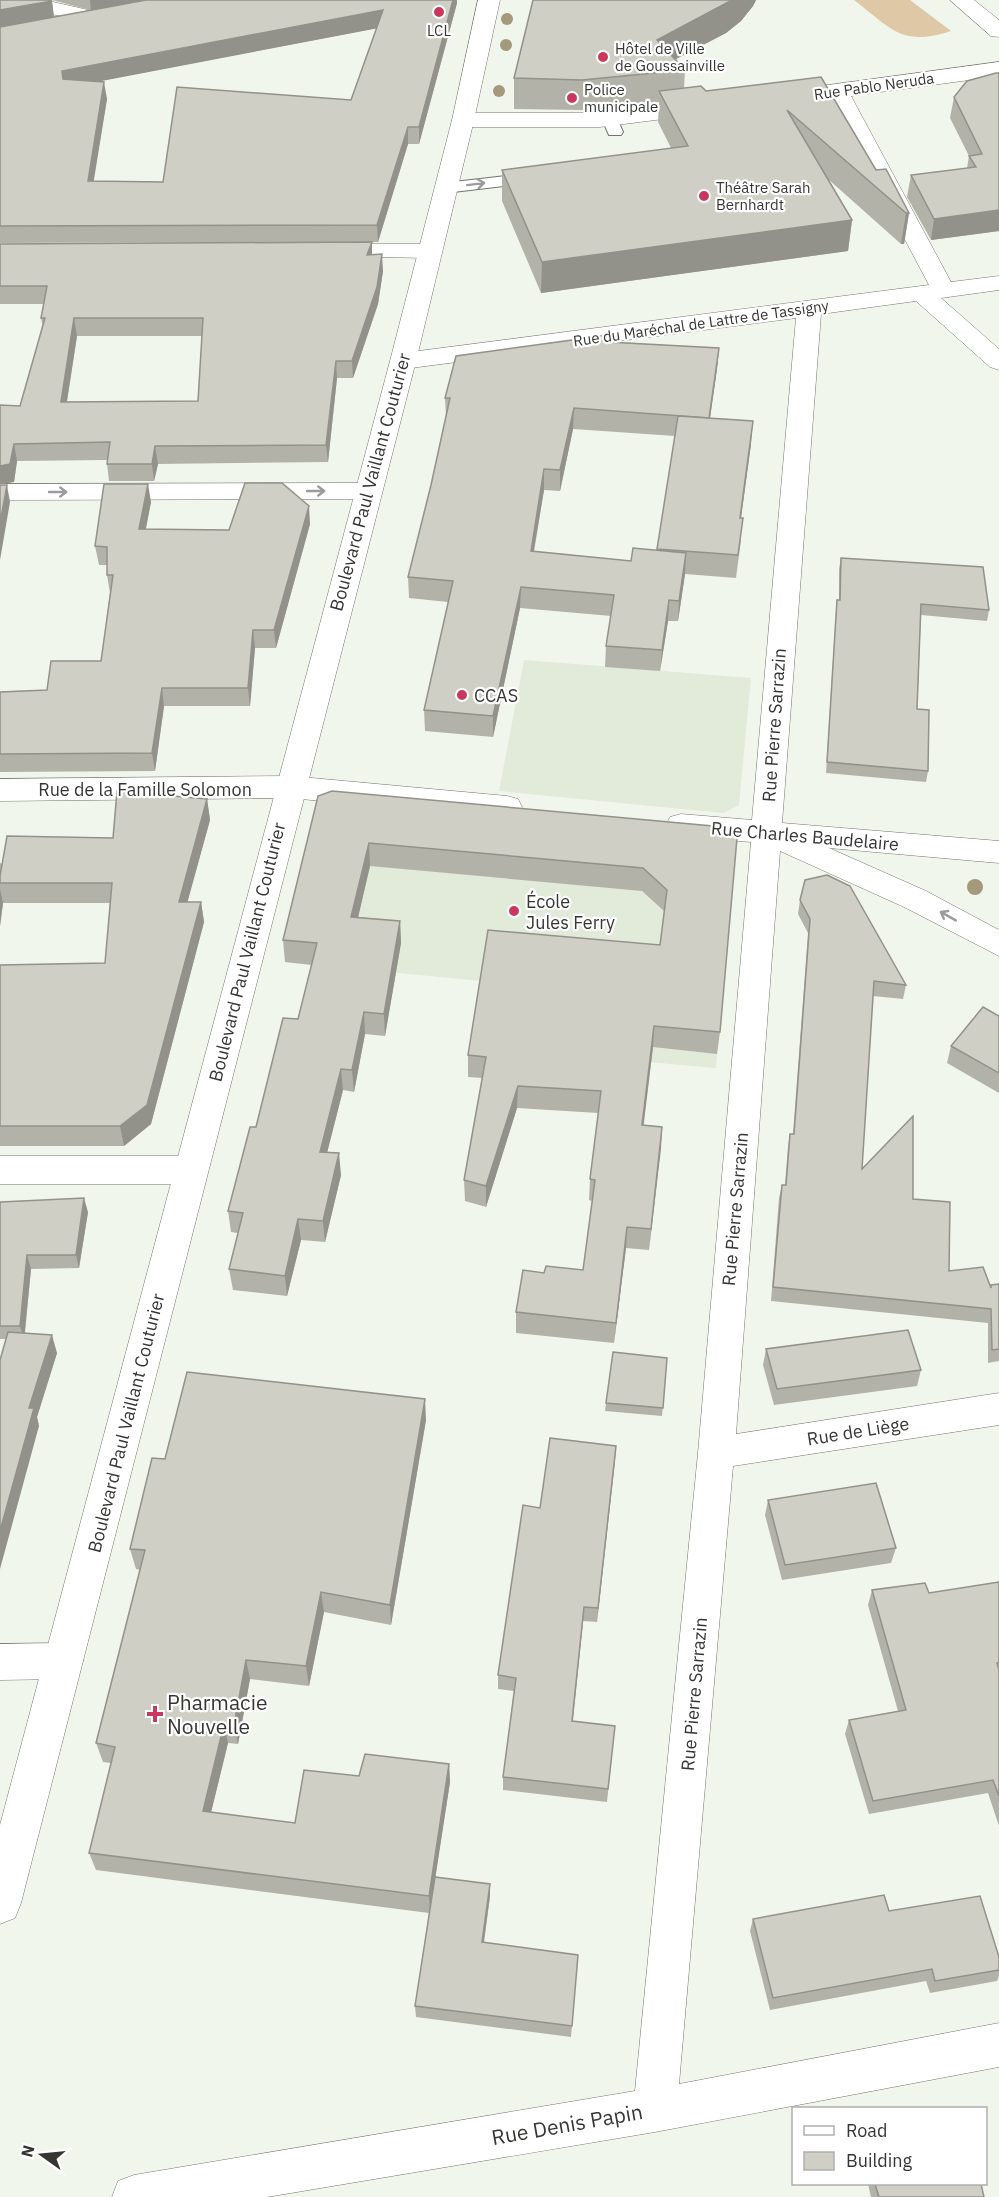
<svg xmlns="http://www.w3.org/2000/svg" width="999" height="2197" font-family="'IBM Plex Sans',sans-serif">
	<rect width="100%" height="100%" fill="#f1f6ec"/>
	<g fill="#e2eada">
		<path d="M524,660l227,18 -12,127 -15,8 -225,-22z"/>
		<path d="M320,819l414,42 -18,207 -205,-18 -9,-67 -217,-21z"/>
	</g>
	<path fill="#dec8a5" d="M854,0h56l41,31c-50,16 -59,-2 -97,-31z"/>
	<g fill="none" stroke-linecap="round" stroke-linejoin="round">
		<g stroke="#72766d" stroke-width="2">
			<g id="lane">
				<path d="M610,114l6,2 7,16 -2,3h-12l-7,-16z"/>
				<path d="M506,176l8,5 -2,4 -67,8 -8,-5 8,-5z"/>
			</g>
		</g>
		<g stroke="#72766d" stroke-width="1">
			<g id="street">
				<path d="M5,0h39l58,13 3,5 -3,5 -8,1 -85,-20z"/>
				<path d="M950,0h24l25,20v17l-8,-1z"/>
				<path d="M999,62v14l-148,20 100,186 48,-6v14l-58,8 58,51v21l-9,-3 -74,-66 -95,13 -39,509 217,18v22l-170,-15 97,43 73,39v26l-95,-49 -124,-56 -44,583 263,-41v32l-266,41 -54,618 320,-61v44l-344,65 -388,65h-155l6,-16 16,-6 501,-84 63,-638 53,-611 -70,-6 -11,-3 -4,-8 4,-8 11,-3 71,6 44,-502 -393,51 -9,-3 -4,-5 4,-5 9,-3 526,-68 -99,-187 -46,7 -8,-2 -3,-5 3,-5 8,-2z"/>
				<path d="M703,101l8,2 3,5 -3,5 -111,14h-137l-8,-2 -3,-5 3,-5 8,-2h137z"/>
				<path d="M326,244h104l8,2 4,5 -4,5 -8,2 -112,-2 -4,-5 4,-5z"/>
				<path d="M368,483l9,2 4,6 -4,6 -9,2 -368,1v-16z"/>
				<path d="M290,776l217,20 11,3 4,8 -4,8 -11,3 -217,-20 -290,3v-22z"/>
				<path d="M0,1156h191l12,4 5,10 -5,10 -12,4h-191z"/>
				<path d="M63,1643l14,5 6,13 -6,13 -14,5 -63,1v-36z"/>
			</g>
		</g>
		<g stroke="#72766d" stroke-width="1">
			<path id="secondary" d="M478,0h22l-26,120 -58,241 -395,1542 -6,15 -15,6v-99l390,-1464 62,-241z"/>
		</g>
		<use href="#lane" fill="#fff" fill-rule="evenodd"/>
		<use href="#street" fill="#fff" fill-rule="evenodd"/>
		<use href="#secondary" fill="#fff" fill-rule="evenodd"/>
	</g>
	<g fill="#a5997c">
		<circle cx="507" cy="19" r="6"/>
		<circle cx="506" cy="45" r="6"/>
		<circle cx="499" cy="91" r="6"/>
		<circle cx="975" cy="887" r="8"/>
	</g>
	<g fill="#b3b2a9" fill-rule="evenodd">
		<path d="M0,0l52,1 2,16 36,-7 -38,-10h405v3l-38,141h-11l-30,98h-6v13l11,16 -5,33 -25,74h-16l-9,84 -170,2 -4,17h-45l-2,-17v-4l-90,1 -3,21 -14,2 20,-78 23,-78 -2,-10 3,-14h-44v-60l236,-2 -236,1zM377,28l-26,72 -188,82 -70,-1 14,-82 -8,-18zM77,336h125l-4,65 -131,1z"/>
		<path d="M533,0h223l-3,6 -12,15 -15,12 -50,26 9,11 -1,18 22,3 115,-14 55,93 33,43 -5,31h-3l-73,-65 24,41 -4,31 -307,42 -39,-92v-31l169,-22 -13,-26 1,-20 -78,8 -67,-1v-31z"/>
		<path d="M967,81l32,150 -68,9 -24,-43 4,-22 56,-7 2,-12 -19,-38 4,-21z"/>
		<path d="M609,342l110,6 -2,21 -7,49 41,26 -10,74v22l-5,38 -51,-4 -7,47h-10l-8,50 -55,-4 1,-21 5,-30 -91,-8 -27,129 -68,-6 -1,-21 24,-108 -39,-4 -1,-21 23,-92 15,-69 -1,-18zM573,429l102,7 -18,114 -26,11 -97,-9 10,-62 16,1z"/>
		<path d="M151,502l-5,27 83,1 81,-6 -34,124h-21l-5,58h-86l-9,65 -155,1v-80l47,-2 54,-29 9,-68 -3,-18v-10h-8l-4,-19z"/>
		<path d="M841,558l148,52 -2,11 -66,-6 -4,94 11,62 -2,11 -100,-9 10,-162 1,-11h2v-31z"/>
		<path d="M318,796l406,31 -4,205 -3,22 -64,-7 -10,78 19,2 -13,123 -23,-2 -12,95 -98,-10v-21l28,-39 39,-3 9,-69 -3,-1 1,-21 8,-66 -81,-5 -31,99 -21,-6 -1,-21 18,-102 -14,-1v-22l192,-110 4,-34 -22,-20 -272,-25 -12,51 42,4 1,22 -16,93 -20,-2 -11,58 -11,-2 -16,62 14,23 -16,67 -24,-2 -14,56 -54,-6 -4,-21 9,-36 -7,-1 -3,-21 28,-84 42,-108 14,-54 -27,-3 -2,-22z"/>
		<path d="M207,799l3,21 -23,82h14l3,20 -53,202 -27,22h-124v-181l105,-2 5,-60h-107l-3,23v-63l2,1 111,-26z"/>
		<path d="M800,900l106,85 -3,14 -30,-3 -11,173 51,30 36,72 42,15 8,-2v77l-11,2v-40l-217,-22 8,-103 3,-13h3l3,-38 2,-13h3l15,-201 -10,-19z"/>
		<path d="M999,1016v77l-52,-30 4,-17z"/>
		<path d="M0,1202l88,10 -9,56 -48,1 -6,64 32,20 -20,64 2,9 -33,-87h-6z"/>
		<path d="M766,1349l155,21 -4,16 -143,19 -11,-40z"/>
		<path d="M667,1358l-5,58 -57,-5 1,-8z"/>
		<path d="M426,1420l-35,205 -67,-13 -15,74 -59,-7 -12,65 -10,-1 -17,69 84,11 64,-47 90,-12 1,18 -15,95 55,7v12l-6,47 94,12 -7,82 -155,-20 -1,-11 14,-93 -333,-43 -7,-17 22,-90 -8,-1 -7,-19 44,-173 -4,-1 -6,-20 35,-90z"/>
		<path d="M616,1446l-19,176 -14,-1 -10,100 42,5 -8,76 -104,-12v-13l11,-86 -16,-2v-14l42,-167z"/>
		<path d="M768,1500l128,48 -5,15 -109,17 -17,-65z"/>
		<path d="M999,1582v244l-11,-33 -119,21 -24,-80 4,-14 49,-9 -30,-106 4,-15 57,3z"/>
		<path d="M889,1911l110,46v19l-2,5 -67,12 -4,-12 -156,29 -20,-79 3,-12z"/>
		<path d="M868,2184h113l3,13h-113z"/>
	</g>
	<g fill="#92918a">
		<path d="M90,0h59l-58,11z"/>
		<path d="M453,0h4v3l-38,141v-17z"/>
		<path d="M732,0h24l-3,6 -12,15 -15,12 -71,37 2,-30z"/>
		<path d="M52,1l2,17 -54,10v-18z"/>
		<path d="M383,10l1,17 -319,61 -2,-9 -1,-8z"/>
		<path d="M104,82l3,17 -16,99 -3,-17z"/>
		<path d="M408,127v17l-30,98 -1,-17z"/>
		<path d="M999,210v21l-68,9 3,-21z"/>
		<path d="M906,213h3l-5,31h-3z"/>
		<path d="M852,220l-4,31 -307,42 1,-31z"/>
		<path d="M372,242v17l-5,-4z"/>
		<path d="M382,254l1,17 -5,33 -25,74 -1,-17z"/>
		<path d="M74,318l3,18 -13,83 -3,-17z"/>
		<path d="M719,348l-2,21 -10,70 2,-21z"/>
		<path d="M336,361l1,17 -9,84 -2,-17z"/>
		<path d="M574,408l-1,21 -13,62v-21z"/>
		<path d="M753,421l-2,23 -13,96 2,-22z"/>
		<path d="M14,444l3,17 -3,21 -14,2v-18z"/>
		<path d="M155,446l3,18 -4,17 -2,-17z"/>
		<path d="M544,469v21l-14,82 1,-21z"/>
		<path d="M148,484l3,18 -9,45 -3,-18z"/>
		<path d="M7,485l3,17 -10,58v-37z"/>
		<path d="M309,506l1,18 -34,124 -2,-18z"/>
		<path d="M686,553l-1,21 -7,47 1,-20z"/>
		<path d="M521,587l-1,21 -27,129v-21z"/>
		<path d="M669,600l-1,21 -8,50 2,-21z"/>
		<path d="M253,630l2,18 -5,58 -2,-18z"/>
		<path d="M162,688l2,18 -9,65 -3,-18z"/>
		<path d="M207,799l3,21 -28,102 -3,-20z"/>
		<path d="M369,843l1,23 -17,73 -2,-22z"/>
		<path d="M0,889l3,14 -3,23z"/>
		<path d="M201,902l3,20 -53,202 -27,22 -4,-20z"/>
		<path d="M400,921l1,22 -16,93 -1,-22z"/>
		<path d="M364,1012l1,22 -11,58 -2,-22z"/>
		<path d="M654,1026l-1,21 -12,100 1,-22z"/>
		<path d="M341,1069l2,21 -21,83 -2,-21z"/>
		<path d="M518,1086l-1,22 -31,99v-21z"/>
		<path d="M662,1127l-1,22 -12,101 2,-21z"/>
		<path d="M339,1153l2,22 -16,67 -2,-21z"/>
		<path d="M84,1198l4,14 -9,56 -3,-13z"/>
		<path d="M298,1219l3,21 -14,56 -2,-20z"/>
		<path d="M627,1227l-1,21 -12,95 2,-20z"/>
		<path d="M27,1255l4,14 -7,70 -4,-13z"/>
		<path d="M52,1335l5,18 -20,64 2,9 -39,143v-38l29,-123z"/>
		<path d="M425,1399l1,21 -35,205 -1,-20z"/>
		<path d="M616,1446l-1,15 -18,161 1,-14z"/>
		<path d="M321,1592l3,20 -15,74 -3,-20z"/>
		<path d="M584,1607l-1,14 -12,113 1,-13z"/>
		<path d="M246,1660l4,19 -12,65 -4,-19z"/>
		<path d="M224,1724l4,19 -21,86 -4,-18z"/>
		<path d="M449,1764l1,18 -20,131 -1,-17z"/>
		<path d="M490,1884v12l-8,58v-12z"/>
	</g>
	<g fill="#d0cfc5" stroke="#92918a" stroke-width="1.5" fill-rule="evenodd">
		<path d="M0,0h48l4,1 -52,9z"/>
		<path d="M146,0h307l-34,127h-11l-31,98 -377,1v-199zM383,10l-32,90 -174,-13 -14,95 -75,-1 16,-99 -41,-3 -1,-8z"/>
		<path d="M533,0h199l-75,40 28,30 -103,10 -68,-2z"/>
		<path d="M996,73h3v137l-65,9 -23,-44 65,-8 -7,-11 13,-2 -28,-57 13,-16z"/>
		<path d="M821,77l55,93 10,-1 23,44h-3l-119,-103 65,110 -310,42 -40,-92 186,-24 -29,-55 42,-5 5,5z"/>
		<path d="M372,242l-5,13 15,-1 -5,33 -25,74h-16l-10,84 -171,1 -3,18h-45l3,-22 -96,2 -4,20 -10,2v-61l20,1 25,-88h-4l6,-32h-47v-42zM74,318h129l-5,83 -137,1z"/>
		<path d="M609,335l-1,7 111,6 -10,70 -135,-10 -14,62 -16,-1 -13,82 100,10 2,-13 53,5 -7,48 -10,-1 -7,50 -56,-4 8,-51 -93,-8 -28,129 -69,-6 29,-129 -45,-4 23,-92 19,-87h-5l11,-42z"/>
		<path d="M678,416l75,5 -13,97h3l-5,37 -81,-6z"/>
		<path d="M245,483h37l27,23 -35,124h-21l-5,58h-86l-10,65 -152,1v-62l47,-2 4,-29h50l12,-86h-6v-28l-12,-1 9,-62h44l-9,45 90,1z"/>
		<path d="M0,485h7l-7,38z"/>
		<path d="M841,558l142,9 6,43 -68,-6 -4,105 12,1 -1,61 -101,-9 10,-162h3z"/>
		<path d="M117,791l90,8 -28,103h22l-54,203 -27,21h-120v-161l105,-2 7,-80h-112v-7l7,-40 106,2z"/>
		<path d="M332,791l392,36 13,11 -17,194 -66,-6 -12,99 20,2 -11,102 -24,-2 -11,96 -100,-11 7,-42 21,3 2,-7 37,4 12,-90 -5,-1 11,-88 -83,-5 -32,100 -22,-6 22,-123 -18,-2 20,-125 172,15 7,-55 -24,-22 -274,-25 -18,74 49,4 -16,93 -20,-2 -12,58 -11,-1 -21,83 19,1 -16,68 -25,-2 -13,57 -56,-7 14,-56 -15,-2 22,-84h6l27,-109 15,1 19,-76 -34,-3 35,-144z"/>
		<path d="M827,875l23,11 56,99 -32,-4 -12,188 51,-53v83l37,3 -1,69 34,-4 8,21v-3l8,-1v65l-7,1 -1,-41 -218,-22 9,-102h4l4,-51h4l16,-215 -10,-19 5,-20z"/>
		<path d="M983,1007l16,9v57l-48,-27z"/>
		<path d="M84,1198l-8,57h-49l-7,71h-20v-124z"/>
		<path d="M908,1330l13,40 -144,19 -11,-40z"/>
		<path d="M8,1332l44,3 -23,73h5l-34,123v-171z"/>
		<path d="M613,1352l54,6 -4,50 -57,-5z"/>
		<path d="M187,1372l238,27 -35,206 -69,-13 -15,74 -60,-6 -12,65 -10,-1 -21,87 92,12 9,-53 55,6 6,-22 84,10 -20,132 -340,-43 26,-106 -19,-4 49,-193 -15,-1 22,-91 13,1z"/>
		<path d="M550,1438l66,8 -18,162 -14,-1 -12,114 43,5 -7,63 -105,-12 13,-99 -18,-3 25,-170 17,3z"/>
		<path d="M876,1483l20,65 -111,17 -17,-65z"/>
		<path d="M999,1582v80l-2,1 2,7v126l-6,-16 -120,21 -24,-81 57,-10 -34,-120 53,-7 4,10z"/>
		<path d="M435,1877l55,7 -8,58 96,13 -6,71 -157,-20z"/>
		<path d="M884,1895l5,16 91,-15 19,61v13l-64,11 -3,-12 -159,29 -20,-79z"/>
		<path d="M875,2184h106l3,13h-105z"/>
	</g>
	<defs><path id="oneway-shaft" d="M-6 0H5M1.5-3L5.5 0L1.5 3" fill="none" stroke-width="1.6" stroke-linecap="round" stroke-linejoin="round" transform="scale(1.5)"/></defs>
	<g stroke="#9a9b9a">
		<use href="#oneway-shaft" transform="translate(476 184) rotate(-7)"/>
		<use href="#oneway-shaft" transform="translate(316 491)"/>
		<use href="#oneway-shaft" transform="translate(58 492)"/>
		<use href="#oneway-shaft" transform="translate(948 916) rotate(-151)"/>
	</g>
	<g fill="#c8395d" stroke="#fff" stroke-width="2">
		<circle cx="439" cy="12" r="6"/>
		<circle cx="603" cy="57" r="6"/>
		<circle cx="572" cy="98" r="6"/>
		<circle cx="704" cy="196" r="6"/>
		<circle cx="462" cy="695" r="6"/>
		<circle cx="514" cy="911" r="6"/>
		<path d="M152 1705h6v6h6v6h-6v6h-6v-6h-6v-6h6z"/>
	</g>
	<g text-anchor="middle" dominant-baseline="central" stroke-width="4.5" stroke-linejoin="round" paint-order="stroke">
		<g font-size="15" fill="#363734" stroke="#fff" text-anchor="start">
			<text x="439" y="30" text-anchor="middle">LCL</text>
			<text x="615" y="48">Hôtel de Ville<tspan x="615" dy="17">de Goussainville</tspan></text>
			<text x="584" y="89">Police<tspan x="584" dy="17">municipale</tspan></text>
			<text x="716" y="187">Théâtre Sarah<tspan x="716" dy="17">Bernhardt</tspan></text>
		</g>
		<g font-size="15" fill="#363734" stroke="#fff">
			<text transform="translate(874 86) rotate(-8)">Rue Pablo Neruda</text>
			<text transform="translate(701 323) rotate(-8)">Rue du Maréchal de Lattre de Tassigny</text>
		</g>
		<g font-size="18" fill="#363734" stroke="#fff">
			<text transform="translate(370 482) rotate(-75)">Boulevard Paul Vaillant Couturier</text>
			<text transform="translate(774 725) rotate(-86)">Rue Pierre Sarrazin</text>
			<text x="145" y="789">Rue de la Famille Solomon</text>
			<text transform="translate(805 836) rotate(5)">Rue Charles Baudelaire</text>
			<text transform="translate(247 952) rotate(-76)">Boulevard Paul Vaillant Couturier</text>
			<text transform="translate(735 1209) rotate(-85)">Rue Pierre Sarrazin</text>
			<text transform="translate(126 1423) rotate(-76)">Boulevard Paul Vaillant Couturier</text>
			<text transform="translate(858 1431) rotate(-9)">Rue de Liège</text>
			<text transform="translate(694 1694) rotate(-85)">Rue Pierre Sarrazin</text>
		</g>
		<g font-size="18" fill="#363734" stroke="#fff" text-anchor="start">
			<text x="474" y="695">CCAS</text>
			<text x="526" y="901">École<tspan x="526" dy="21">Jules Ferry</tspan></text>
		</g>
		<g font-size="21" fill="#363734" stroke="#fff" text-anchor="start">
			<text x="167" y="1702">Pharmacie<tspan x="167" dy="24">Nouvelle</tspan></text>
		</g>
		<g font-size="21" fill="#363734" stroke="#fff">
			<text transform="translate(567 2124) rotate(-10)">Rue Denis Papin</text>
		</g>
	</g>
	<rect x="792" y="2107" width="195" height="78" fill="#ffffff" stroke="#afafae" stroke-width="1.5"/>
	<rect x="804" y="2126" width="30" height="9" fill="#ffffff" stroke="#afafae" stroke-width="1.5"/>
	<text x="846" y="2137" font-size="18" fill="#363734">Road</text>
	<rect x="804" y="2152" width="30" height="18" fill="#d0cfc5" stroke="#afafae" stroke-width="1.5"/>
	<text x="846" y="2167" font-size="18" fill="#363734">Building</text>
	<g transform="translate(42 2155) rotate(285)" stroke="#ffffff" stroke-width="4.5" paint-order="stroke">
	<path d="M0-4.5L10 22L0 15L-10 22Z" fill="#363734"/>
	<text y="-9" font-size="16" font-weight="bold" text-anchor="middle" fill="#363734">N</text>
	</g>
</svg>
